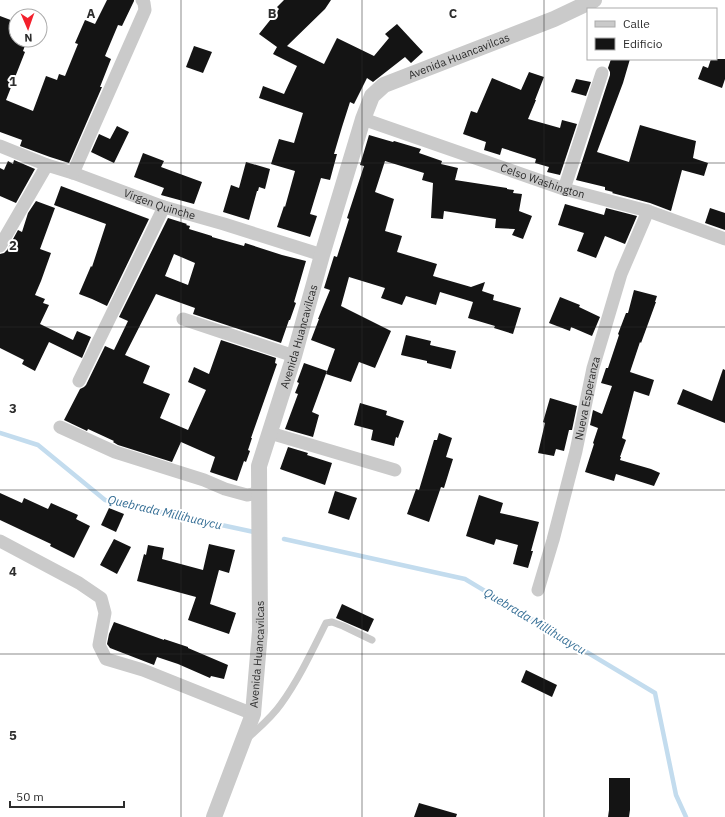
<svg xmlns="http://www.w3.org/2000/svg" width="725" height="817" font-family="'IBM Plex Sans',sans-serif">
	<rect width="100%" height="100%" fill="#fff"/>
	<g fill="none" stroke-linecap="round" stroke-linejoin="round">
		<g stroke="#c3dcee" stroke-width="4.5">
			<path d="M0,433l38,12 67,55 149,32"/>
			<path d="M284,539l181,40 190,114 21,102 10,22"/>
		</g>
	</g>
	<g fill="#141414" fill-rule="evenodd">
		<path d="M107,0h27v1l-12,25 -4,-1 -13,31 6,3 -11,28h2l-33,76 -19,-6 -30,-11 2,-6 -22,-8v-116l16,6v18h11l-4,11 2,1 -19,48 27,11 13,-35 11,4 2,-6 6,2 13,-32 -3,-1 10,-23 10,4z"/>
		<path d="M284,0h47l-6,9 -38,37 37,18 13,-26 37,18 15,-18 -4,-4 12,-10 26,28 -12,11 -6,-6 -32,25 -6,-4 -13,26 -4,-2 -8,25 -8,27h3l-7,26 -9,-2 -11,36 7,2 -7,21 -33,-10 7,-21 1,1 10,-36 -24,-7 8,-25 15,4 9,-30 -44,-15 4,-12 21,8 13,-28 -24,-12 4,-7 -18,-13 20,-25 -2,-2z"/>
		<path d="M194,46l18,6 -9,21 -17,-6z"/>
		<path d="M611,59h19l-7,24 -26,69 32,10 11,-37 38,11 18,5 -3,17 15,5 -4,13 -22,-6 -11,41 -21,-8 -38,-10 1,-1 -8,-2v-3l-29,-7 34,-105v-3l-2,-4z"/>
		<path d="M711,59h14v20l-3,9 -24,-9 5,-13 5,2z"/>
		<path d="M529,72l15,5 -9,23h1l-8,19 32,9 2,-8 15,4 -17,51 -13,-3 2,-5 -14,-4 1,-4 -34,-11 -2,7 -16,-5 2,-8 -23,-8 8,-23 6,2 15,-35 29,12z"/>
		<path d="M576,79l15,3 -5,14 -15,-4z"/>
		<path d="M117,126l12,6 -15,31 -23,-11 8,-18 11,5z"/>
		<path d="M369,135l24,7 1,-1 27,8 -2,4 23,8 -1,3 17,4 -3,12 52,8v1l7,1 -1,3 9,1 -3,17 13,5 -9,23 -11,-4 3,-6 -20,-1 1,-9 -52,-8 -1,8 -12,-1 2,-35 -11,-3 2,-7 -39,-12 -10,31 19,7 -9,32 17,5 -5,16 40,12 -4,12 38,11 14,-5 -3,9 12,4 -1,5 28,8 -8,26 -19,-6 1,-2 -27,-8 5,-16 -33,-10 -4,13 -30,-9 -4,9 -21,-7 4,-10 -36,-11 -8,29 50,25 -16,37 -16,-6 -8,20 -25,-8 9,-25 -24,-9 8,-21h-1l12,-29 -6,-2 10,-32 3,1 12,-38 -2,-1 17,-52 -4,-1z"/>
		<path d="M143,153l21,8 -3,6 41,15 -8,22 -33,-9 3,-7 -30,-11z"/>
		<path d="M14,160l21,9 -19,34 -16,-7v-28l4,2 4,-9 5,3z"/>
		<path d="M246,162l24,7 -5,20 -6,-2 -1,4h-1l-8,29 -26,-8 8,-27 8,3z"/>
		<path d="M61,186l88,33 -42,87 -15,-7 -13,-5 12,-28 1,1 14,-43 -52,-19z"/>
		<path d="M36,201l19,7 -15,41 11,4 -10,28 -6,14 10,4 -2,4 6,2 -9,19 33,16 4,-9 14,6 -9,21 -33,-16 -14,29 -13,-7 2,-4 -24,-12v-94l4,-1 3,-3 11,-20 4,2 6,-19z"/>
		<path d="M565,204l39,11 2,-7 31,8 -12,28 -20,-8 -9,22 -19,-7 7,-18 -26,-8z"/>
		<path d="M710,208l15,5v17l-20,-7z"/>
		<path d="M168,218l19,6 -1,1 4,1 -1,3 23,7v1l32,9 1,-3 37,12 24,6 -12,41 2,1 -6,17h-1l-8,23 -88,-29 2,-6 -39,-14 -31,61 25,11 -7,17 27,11 -10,24 28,12 18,-40 -18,-8 6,-15 15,7 12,-34 55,18 -1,5 2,1 -26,74h1l-4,12 2,1 -4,11 -2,-1 -7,20 -27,-9 5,-15 -34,-15 -9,20 -54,-17 -5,-3 1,-1 -26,-12 -1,2 -23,-11 16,-31 4,-2 2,-2 19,-39 9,4 14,-29 -9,-4zM174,254l21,9 -7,22 -23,-9z"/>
		<path d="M634,290l23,6 -2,6h1l-15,41 -1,-1 -10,30 24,8 -5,16 -15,-5 -12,47 4,2 -6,17h1l-1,3 31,9 9,4 -6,13 -38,-12 -2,7 -29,-9 9,-28 -1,-1 5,-15 -8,-3 3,-15 9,4 10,-28 -11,-3 5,-15h2l11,-33 -1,-1 8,-21h2z"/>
		<path d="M560,297l20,8 -1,2 21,10 -8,19 -21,-9 -1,4 -21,-8z"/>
		<path d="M406,335l25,6 -1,4 26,6 -5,18 -24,-6v-2l-26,-6z"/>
		<path d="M304,363l23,8 -15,41 7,3 -6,22 -28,-8 13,-35 -3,-1 4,-10 -2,-1z"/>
		<path d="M723,369l2,1v53l-48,-19 6,-15 29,12z"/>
		<path d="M550,398l27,8 -5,24h-3l-5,21 -8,-2 -2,7 -16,-3 7,-30 -2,-1z"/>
		<path d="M360,403l27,8 -1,4 18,6 -6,17 -2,-1 -2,9 -23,-6 2,-10 -19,-5z"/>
		<path d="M439,433l13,5 -6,19 7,2 -9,29 -3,-1 -12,35 -22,-8 9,-25 3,1 15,-50h3z"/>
		<path d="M288,447l20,6 -1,2 25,8 -7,22 -45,-16z"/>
		<path d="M335,491l22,7 -8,22 -21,-7z"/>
		<path d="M0,493l22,10 2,-5 24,11 3,-6 27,12 -2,4 14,7 -16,32 -24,-12 1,-2 -51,-24z"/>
		<path d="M479,495l24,8 -3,10 39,9 -8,29h2l-5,17 -15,-4 5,-19 -22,-6 -2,6 -28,-9z"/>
		<path d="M109,508l15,6 -8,18 -15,-7z"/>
		<path d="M114,539l17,8 -14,27 -17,-9z"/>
		<path d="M209,544l26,6 -6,23 -10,-3 -9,34 26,9 -7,21 -41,-14 8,-23 -59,-16 7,-27 2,1 2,-10 16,3 -2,11 41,11z"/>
		<path d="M342,604l32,15 -6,13 -23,-10 -9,-4z"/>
		<path d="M114,622l50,18v-1l24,8v1l40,17 -4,14 -13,-3 -1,2 -32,-14 -21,-7 -3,8 -44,-17 -3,-4 2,-10z"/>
		<path d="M526,670l31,15 -5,12 -31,-15z"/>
		<path d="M609,778h21v32l-1,7h-21l1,-7z"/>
		<path d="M419,803l38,11 -1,3h-42z"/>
	</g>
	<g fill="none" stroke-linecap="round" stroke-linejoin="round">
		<path stroke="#cacaca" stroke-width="7" d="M249,737c11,-10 23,-20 32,-33 18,-25 31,-53 45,-81l6,-1 11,4 29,14"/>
		<g stroke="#cacaca" stroke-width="13">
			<path id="s1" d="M363,119l201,70 84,22 77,28"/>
			<path id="s2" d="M0,146l47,19 26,8 91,34 60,17 98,31"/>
			<path d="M73,173l72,-163 -1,-7 -2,-3"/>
			<path d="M564,189l38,-116"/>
			<path d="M0,246l47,-81"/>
			<path d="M183,319l111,37"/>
			<path d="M79,381l85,-174"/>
			<path d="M60,427l55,25 89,28 21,9 22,6 12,-2"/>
			<path d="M270,433l125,37"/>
			<path d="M0,541l79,42 22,15 4,15 -6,32 7,14 37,11 110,44"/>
			<path id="s3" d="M538,590l15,-50 23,-89 17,-83 12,-40 16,-54 27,-63"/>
		</g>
		<path stroke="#cacaca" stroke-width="16" id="s4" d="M214,817l39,-103 7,-83 -1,-165 35,-110 28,-101 41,-136 9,-23 12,-11 170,-66 40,-19"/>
	</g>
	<path fill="none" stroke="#2d2d2d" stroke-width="1" stroke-opacity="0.55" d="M181,0v817M362,0v817M544,0v817M0,163h725M0,327h725M0,490h725M0,654h725"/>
	<g text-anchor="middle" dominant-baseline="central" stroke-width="4" stroke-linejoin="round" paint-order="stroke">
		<g font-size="11" fill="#2d2d2d" stroke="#fff">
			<text stroke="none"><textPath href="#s4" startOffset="842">Avenida Huancavilcas</textPath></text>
			<text stroke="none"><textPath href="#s1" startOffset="190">Celso Washington</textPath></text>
			<text stroke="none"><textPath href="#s2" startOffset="170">Virgen Quinche</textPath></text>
			<text stroke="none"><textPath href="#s4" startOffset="494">Avenida Huancavilcas</textPath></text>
			<text stroke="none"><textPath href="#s3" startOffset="198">Nueva Esperanza</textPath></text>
			<text stroke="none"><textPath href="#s4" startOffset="170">Avenida Huancavilcas</textPath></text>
		</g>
		<g font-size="12" font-style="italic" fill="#356e95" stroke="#fff">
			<text transform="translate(165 512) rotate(13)">Quebrada Millihuaycu</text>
			<text transform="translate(535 621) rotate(31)">Quebrada Millihuaycu</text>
		</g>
	</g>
	<g font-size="13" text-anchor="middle" font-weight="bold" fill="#2d2d2d" stroke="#fff" stroke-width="4" stroke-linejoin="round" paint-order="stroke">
		<text x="91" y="18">A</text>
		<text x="272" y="18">B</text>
		<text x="453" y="18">C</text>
		<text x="13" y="86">1</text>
		<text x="13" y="250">2</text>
		<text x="13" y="413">3</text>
		<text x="13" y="576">4</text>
		<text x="13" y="740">5</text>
	</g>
	<rect x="587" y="8" width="130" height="52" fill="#ffffff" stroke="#ababab"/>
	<rect x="595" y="21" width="20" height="6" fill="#cacaca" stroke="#ababab"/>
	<text x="623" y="28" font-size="12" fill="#2d2d2d">Calle</text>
	<rect x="595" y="38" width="20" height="12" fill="#141414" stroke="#ababab"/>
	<text x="623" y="48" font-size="12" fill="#2d2d2d">Edificio</text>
	<g transform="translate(28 28) rotate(178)"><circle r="19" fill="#ffffff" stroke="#ababab"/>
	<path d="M0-3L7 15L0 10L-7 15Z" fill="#f3202c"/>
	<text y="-6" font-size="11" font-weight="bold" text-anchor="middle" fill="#2d2d2d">N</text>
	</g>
	<path d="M10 801v6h114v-6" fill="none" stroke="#2d2d2d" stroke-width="2"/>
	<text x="16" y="801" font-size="12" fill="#2d2d2d" stroke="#ffffff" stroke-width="3" paint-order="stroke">50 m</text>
</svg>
